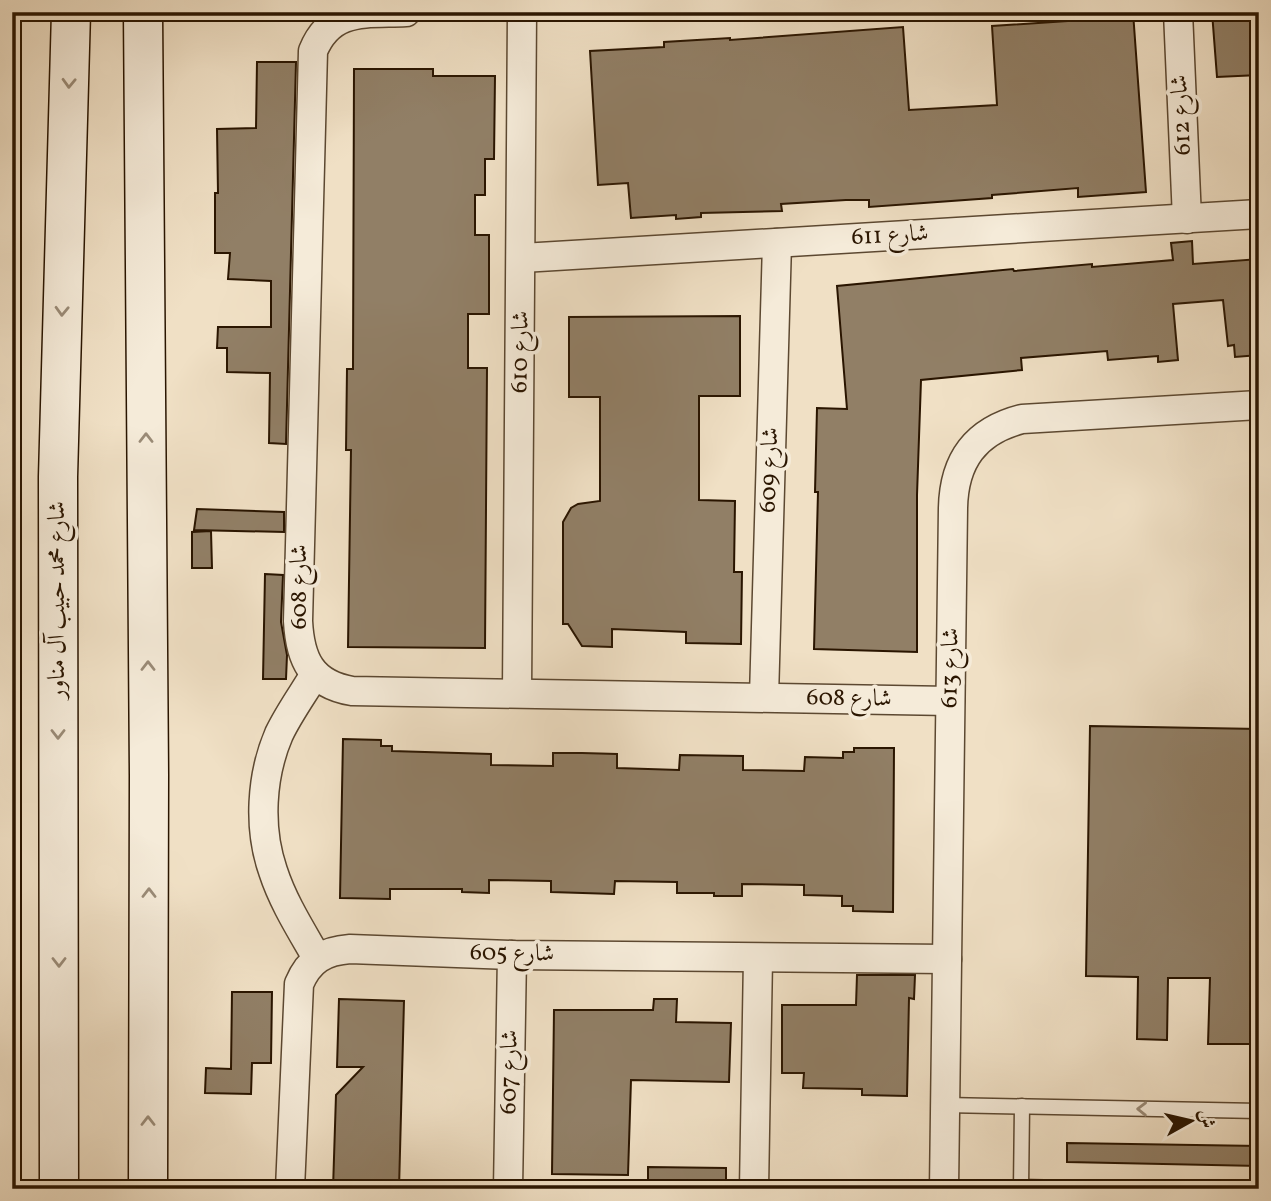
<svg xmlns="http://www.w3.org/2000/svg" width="1271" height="1201" font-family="Vollkorn,Amiri,serif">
	<rect width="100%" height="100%" fill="#f0e0c5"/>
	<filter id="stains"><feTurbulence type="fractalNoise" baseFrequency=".00286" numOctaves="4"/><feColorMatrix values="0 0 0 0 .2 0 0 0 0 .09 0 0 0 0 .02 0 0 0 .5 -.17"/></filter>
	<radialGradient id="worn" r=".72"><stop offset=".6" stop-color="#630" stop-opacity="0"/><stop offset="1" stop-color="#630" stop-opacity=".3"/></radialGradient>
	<g fill="#917f66" stroke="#2a1500" stroke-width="2">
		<path d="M1133,12l13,180 -68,5v-9l-86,7v3l-123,9v-7h-23l-65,4 1,7 -81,2v4l-25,2v-4l-45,3 -3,-35 -30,2 -8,-134 74,-4v-5l66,-4v2l173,-13 6,83 88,-5 -5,-79 75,-5v-5z"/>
		<path d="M1212,12h47v63l-42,2z"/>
		<path d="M257,62h39l-10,382 -17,-1 1,-70 -43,-1v-24h-10l1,-21h53v-46l-43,-2 2,-26h-15v-60h3l-1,-64 39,-1z"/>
		<path d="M354,69h79v7h62l-1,83h-9v36h-10v40h14v79h-21v54h19l-2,280 -137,-1 3,-197h-5l1,-81h6z"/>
		<path d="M1192,241l1,23 66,-5v96l-24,2 -1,-12 -6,1 -5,-46 -50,4 5,56 -20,2v-6l-50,4 -1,-9 -86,7 1,12 -101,10 -4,115v157l-103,-3 4,-157h-3l2,-84 30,1 -10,-123 176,-17 1,2 78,-7v3l81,-7 -2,-17z"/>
		<path d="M740,316v80h-41v104l36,1 -1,71h8l-1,72 -55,-1v-11l-74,-3v18l-30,-1 -14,-22h-5v-102l8,-14 7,-4 22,-3v-104h-31v-80z"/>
		<path d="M197,509l87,3v20l-90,-2z"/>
		<path d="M211,531l1,37h-20v-36z"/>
		<path d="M265,574l18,1 -2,47 6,33 -1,24h-23z"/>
		<path d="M1090,726l169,3v315h-51l2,-66h-42l-1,62 -30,-1 1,-62 -52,-1z"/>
		<path d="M343,739l38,1v6h11v5l99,3v11l62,1v-13h29l35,1v14l62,2 1,-15 63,1v14l61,1 1,-14 38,1v-6h11v-4h40l-1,164 -40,-1v-5h-11v-10l-38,-1v-10l-62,-1v12h-28v-3h-37v-11l-62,-1 -1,13 -63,-2v-11l-62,-1v13l-27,-1v-3h-72v10l-50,-1z"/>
		<path d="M857,975h58l-1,24 -5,-1 -2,98 -45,-1v-6l-59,-1 1,-15h-22v-68h74z"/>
		<path d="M232,992h40l-1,71h-19l-1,31 -46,-1 1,-25 25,1z"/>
		<path d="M339,999l65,2 -5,188h-66l3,-94 27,-28h-26z"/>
		<path d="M654,999h23l-1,23 55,1 -2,59 -98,-2 -3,95 -76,-1 2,-164h99z"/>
		<path d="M1067,1143l192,3v20l-192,-4z"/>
		<path d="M648,1167l78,1v21h-78z"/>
	</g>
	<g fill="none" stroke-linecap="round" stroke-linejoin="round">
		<g stroke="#5c4831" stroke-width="17">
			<g id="service">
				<path d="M945,1105l314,6"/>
				<path d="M1021,1187l93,2"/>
				<path d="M1021,1189l1,-83"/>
			</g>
		</g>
		<g stroke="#5c4831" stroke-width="31">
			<g id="minor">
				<path d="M406,12c-40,2 -75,-5 -93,39l-15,570c2,38 13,63 54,70l598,10"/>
				<path d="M1178,12l9,207"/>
				<path d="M522,258l737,-44"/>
				<path d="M315,674c-12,20 -26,39 -36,60 -18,42 -21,94 -6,137 10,31 28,59 44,87"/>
				<path d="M517,692l5,-680"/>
				<path d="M764,697l13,-454"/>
				<path d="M290,1189l9,-205c10,-24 25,-33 51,-35l162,6 435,4"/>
				<path d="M508,1189l4,-234"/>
				<path d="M754,1189l4,-231"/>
				<path d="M944,1189l9,-681c1,-47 22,-77 69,-89l237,-14"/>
			</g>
		</g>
		<g stroke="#2a1500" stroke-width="41">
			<g id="secondary">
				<path d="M143,12l6,763 -1,414"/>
				<path d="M59,1189l-1,-712 13,-465"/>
			</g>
		</g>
		<use href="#service" stroke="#f5ebd9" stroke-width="14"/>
		<use href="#minor" stroke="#f5ebd9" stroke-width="28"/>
		<use href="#secondary" stroke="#f5ebd9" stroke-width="38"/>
	</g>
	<defs><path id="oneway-chevron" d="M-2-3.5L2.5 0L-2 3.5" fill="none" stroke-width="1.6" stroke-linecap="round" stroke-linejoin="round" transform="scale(1.75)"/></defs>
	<g stroke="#9a8b77">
		<use href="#oneway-chevron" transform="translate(69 83) rotate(92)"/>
		<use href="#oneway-chevron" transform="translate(62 311) rotate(92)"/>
		<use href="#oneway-chevron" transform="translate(146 438) rotate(-90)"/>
		<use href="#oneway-chevron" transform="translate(148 666) rotate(-90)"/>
		<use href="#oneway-chevron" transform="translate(58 734) rotate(90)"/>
		<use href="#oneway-chevron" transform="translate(149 893) rotate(-90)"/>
		<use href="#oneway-chevron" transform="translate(59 962) rotate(90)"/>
		<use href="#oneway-chevron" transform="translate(1142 1109) rotate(-179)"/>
		<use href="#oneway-chevron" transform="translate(148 1121) rotate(-90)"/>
	</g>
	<g text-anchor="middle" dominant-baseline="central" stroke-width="7" stroke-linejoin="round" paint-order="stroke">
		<g font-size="24" fill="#2a1500" stroke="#f5ebd9">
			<text transform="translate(1182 115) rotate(-93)">شارع 612</text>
			<text transform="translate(890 236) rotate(-3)">شارع 611</text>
			<text transform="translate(521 352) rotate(-89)">شارع 610</text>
			<text transform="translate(770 470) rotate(-88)">شارع 609</text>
			<text transform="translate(300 587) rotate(-90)">شارع 608</text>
			<text transform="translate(58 600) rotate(-90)">شارع محمد حبيب آل مناور</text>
			<text transform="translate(951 668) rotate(-89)">شارع 613</text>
			<text transform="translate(849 699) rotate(1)">شارع 608</text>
			<text transform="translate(512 954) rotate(1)">شارع 605</text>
			<text transform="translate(510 1072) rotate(-89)">شارع 607</text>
		</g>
	</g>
	<rect width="1271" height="1201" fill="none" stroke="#f0e0c5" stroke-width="42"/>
	<rect x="14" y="14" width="1243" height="1173" fill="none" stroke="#2a1500" stroke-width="3.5"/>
	<rect x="21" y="21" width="1229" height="1159" fill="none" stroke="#2a1500" stroke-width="2"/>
	<g transform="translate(1191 1121) rotate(82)" stroke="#f5ebd9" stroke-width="5" paint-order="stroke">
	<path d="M0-5L12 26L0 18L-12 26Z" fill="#2a1500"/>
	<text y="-10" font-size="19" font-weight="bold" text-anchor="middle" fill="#2a1500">ش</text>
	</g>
	<rect width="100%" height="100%" filter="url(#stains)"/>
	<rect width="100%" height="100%" fill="url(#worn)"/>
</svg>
